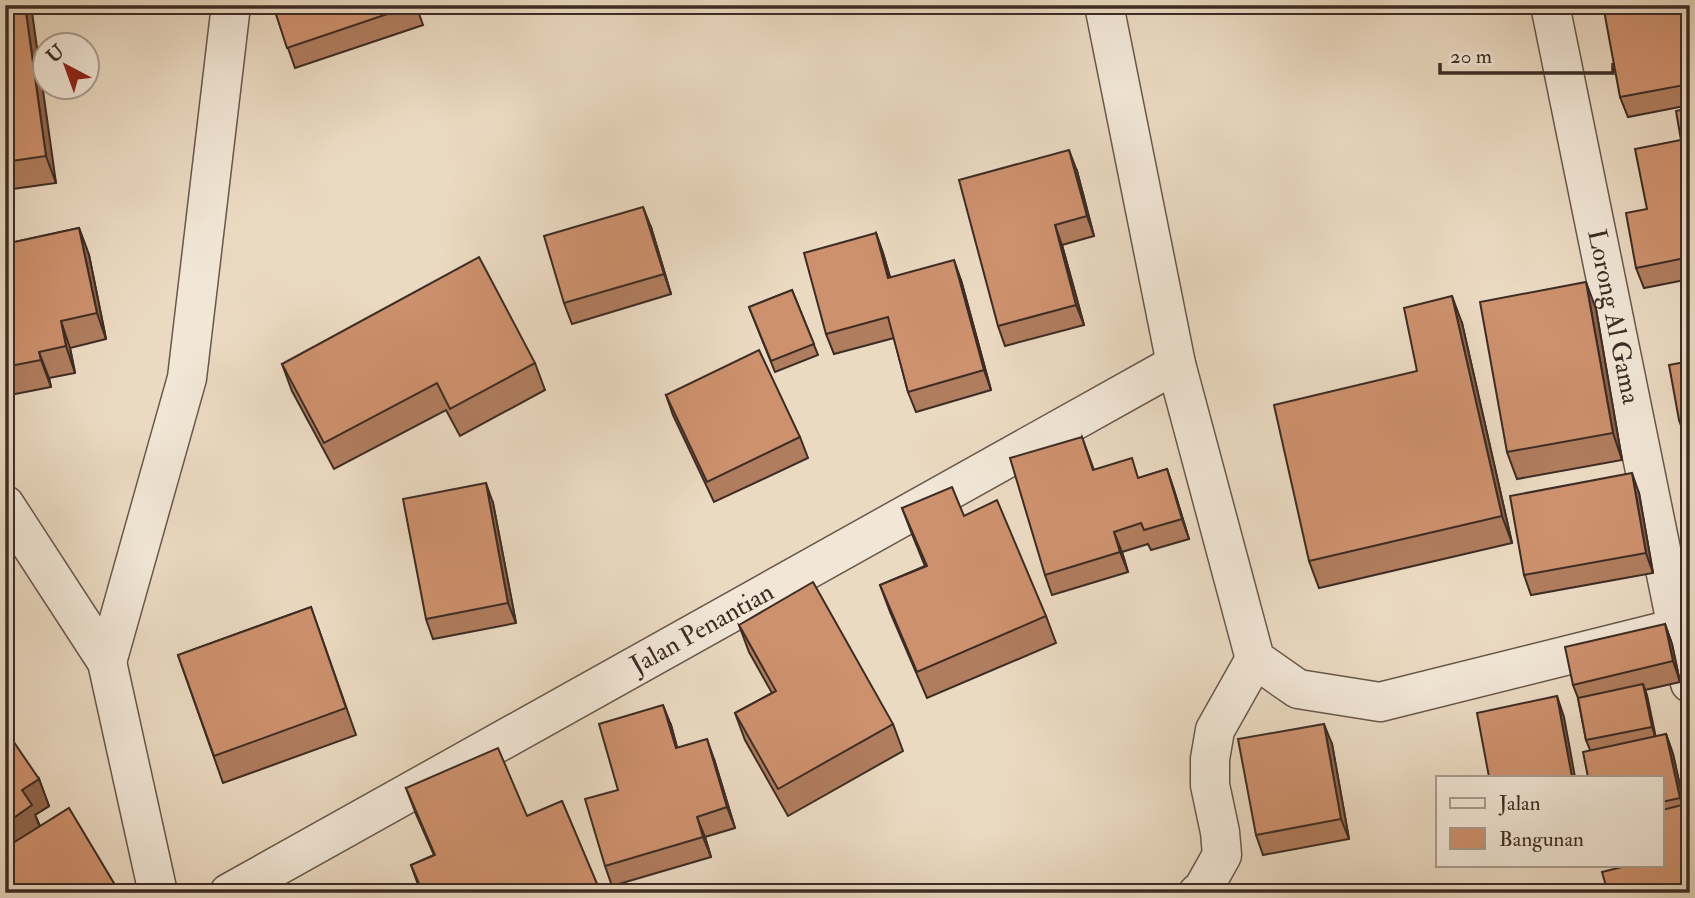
<svg xmlns="http://www.w3.org/2000/svg" width="1695" height="898" font-family="'IM FELL Double Pica',serif">
	<rect width="100%" height="100%" fill="#ebdac2"/>
	<filter id="stains"><feTurbulence type="fractalNoise" baseFrequency=".00286" numOctaves="4"/><feColorMatrix values="0 0 0 0 .2 0 0 0 0 .09 0 0 0 0 .02 0 0 0 .5 -.17"/></filter>
	<radialGradient id="worn" r=".72"><stop offset=".6" stop-color="#630" stop-opacity="0"/><stop offset="1" stop-color="#630" stop-opacity=".3"/></radialGradient>
	<g fill="none" stroke-linecap="round" stroke-linejoin="round">
		<g stroke="#68584c" stroke-width="41">
			<g id="minor">
				<path d="M1104,5l72,359 79,295 43,30 82,13 297,-74 13,-2"/>
				<path id="s1" d="M1550,5l127,623 13,55"/>
				<path d="M5,505l102,157 51,231"/>
				<path d="M107,662l80,-284 44,-373"/>
				<path id="s2" d="M229,893l947,-529"/>
				<path d="M1198,893l5,-4 19,-34 -2,-23 -10,-47v-26l5,-29 40,-71"/>
			</g>
		</g>
		<use href="#minor" stroke="#f2e7d7" stroke-width="38"/>
	</g>
	<g fill="#b07d5e" stroke="#3d2c25" stroke-width="2">
		<path d="M5,5l51,178 -51,7z"/>
		<path d="M273,5h143l7,20 -128,43z"/>
		<path d="M1690,5v100l-62,12 -8,-20z"/>
		<path d="M1690,108v171l-46,9 -8,-20 11,-59 34,-69z"/>
		<path d="M1077,171l17,65 -32,9 22,80 -79,21 -7,-20z"/>
		<path d="M651,227l20,67 -99,30 -8,-21z"/>
		<path d="M79,228l10,27 17,84 -36,9 5,25 -26,5 2,9 -46,9v-152z"/>
		<path d="M876,233l7,20 7,24 71,3 30,110 -75,22 -8,-20 -14,-54 -60,16 -8,-20z"/>
		<path d="M792,290l26,65 -43,17 -26,-65z"/>
		<path d="M1596,309l26,151 -105,19 -10,-27z"/>
		<path d="M1462,323l50,220 -193,45 -10,-27 108,-190z"/>
		<path d="M1690,361v85h-2l-9,-26z"/>
		<path d="M535,363l10,27 -85,46 -14,-26 -112,59 -42,-78 -10,-27z"/>
		<path d="M666,395l134,42 8,21 -94,44 -41,-87z"/>
		<path d="M1082,437l12,33 45,8 28,-9 7,21 15,49 -38,11 -3,-6 -26,8 6,20 -76,23 -7,-20z"/>
		<path d="M1639,493l14,80 -122,22 -7,-20z"/>
		<path d="M493,503l23,120 -83,16 -7,-20z"/>
		<path d="M902,508l62,8 82,100 10,27 -129,55 -37,-86 -10,-27 45,-19 -13,-32z"/>
		<path d="M311,607l45,128 -133,48 -45,-128z"/>
		<path d="M1665,624l7,20 8,38 -35,8 10,47 11,-3 7,20 11,50 -22,61v-88l-72,-27 -4,-10 -8,-42 -5,-13z"/>
		<path d="M739,625l154,99 10,27 -115,65 -43,-76 -10,-27 37,-20 -23,-41z"/>
		<path d="M671,725l6,23 37,11 21,69 -30,9 6,20 -99,29 -7,-20 13,-76z"/>
		<path d="M1332,744l17,95 -86,16 -7,-20z"/>
		<path d="M39,779l10,27 -14,9 5,11 75,59 3,8h-113z"/>
		<path d="M406,788l121,28 35,-15 38,92h-179l-10,-28 23,-10 -18,-41z"/>
	</g>
	<g fill="#90664c" stroke="#3d2c25" stroke-width="2">
		<path d="M25,5h6l25,178 -10,-27z"/>
		<path d="M1069,150l8,21 17,65 -7,-20z"/>
		<path d="M643,207l8,20 20,67 -7,-20z"/>
		<path d="M1055,225l7,20 22,80 -8,-20z"/>
		<path d="M79,228l10,27 17,84 -9,-26z"/>
		<path d="M876,233l7,20 13,45 -8,-20z"/>
		<path d="M954,260l7,20 30,110 -7,-20z"/>
		<path d="M1586,282l10,27 26,151 -9,-27z"/>
		<path d="M1452,296l10,27 50,220 -10,-27z"/>
		<path d="M61,321l9,27 5,25 -9,-27z"/>
		<path d="M39,352l10,26 2,9 -10,-27z"/>
		<path d="M1167,469l7,21 15,49 -7,-20z"/>
		<path d="M1632,473l7,20 14,80 -7,-20z"/>
		<path d="M486,483l7,20 23,120 -8,-20z"/>
		<path d="M1114,532l8,20 6,20 -8,-20z"/>
		<path d="M1665,624l7,20 8,38 -7,-21z"/>
		<path d="M1643,684l4,11 9,43 -4,-11z"/>
		<path d="M1557,696l7,21 11,60h-3z"/>
		<path d="M663,705l8,20 12,43 -7,-20z"/>
		<path d="M1324,724l8,20 17,95 -8,-20z"/>
		<path d="M1666,734l7,20 14,64 -7,-20z"/>
		<path d="M707,739l7,20 21,69 -8,-21z"/>
		<path d="M39,779l10,27 -14,9 7,17 -37,25v-33l17,-34z"/>
		<path d="M697,817l8,20 6,20 -8,-20z"/>
	</g>
	<g fill="#cd916d" stroke="#3d2c25" stroke-width="2">
		<path d="M5,5h20l21,151 -41,6z"/>
		<path d="M273,5h141l-127,43z"/>
		<path d="M1603,5h87v79l-70,13z"/>
		<path d="M1690,108v149l-54,11 -10,-55 21,-4 -12,-60 46,-9 -5,-29z"/>
		<path d="M1069,150l18,66 -32,9 21,80 -78,21 -39,-146z"/>
		<path d="M643,207l21,67 -100,29 -20,-67z"/>
		<path d="M79,228l18,85 -36,8 5,25 -27,6 2,8 -36,7v-123z"/>
		<path d="M876,233l12,45 66,-18 30,110 -76,22 -20,-75 -62,17 -22,-81z"/>
		<path d="M479,257l56,106 -85,46 -13,-26 -113,60 -42,-79z"/>
		<path d="M1586,282l27,151 -106,19 -27,-150z"/>
		<path d="M792,290l22,54 -43,17 -22,-54z"/>
		<path d="M1452,296l50,220 -193,45 -35,-156 143,-34 -13,-63z"/>
		<path d="M759,350l41,87 -93,45 -41,-87z"/>
		<path d="M1690,361v56l-11,3 -10,-55z"/>
		<path d="M1082,437l11,33 39,-12 6,20 29,-9 15,50 -38,11 -3,-7 -27,9 6,20 -75,23 -35,-117z"/>
		<path d="M1632,473l14,80 -122,22 -14,-79z"/>
		<path d="M486,483l22,120 -82,16 -23,-120z"/>
		<path d="M952,487l12,29 33,-16 49,116 -129,56 -37,-87 47,-19 -25,-58z"/>
		<path d="M813,582l80,142 -115,65 -43,-76 41,-22 -37,-66z"/>
		<path d="M311,607l35,101 -132,48 -36,-101z"/>
		<path d="M1665,624l8,37 -100,24 -8,-38z"/>
		<path d="M1643,684l9,43 -66,13 -8,-42z"/>
		<path d="M1557,696l15,81h-83l-12,-64z"/>
		<path d="M663,705l13,43 31,-9 20,68 -30,10 6,20 -98,29 -20,-67 33,-9 -19,-66z"/>
		<path d="M1324,724l17,95 -85,16 -18,-96z"/>
		<path d="M5,729l34,50 -17,11 10,15 -27,19z"/>
		<path d="M1666,734l14,64 -18,4v-25h-74l-5,-25z"/>
		<path d="M498,748l29,68 35,-15 36,85 -16,7h-159l-12,-28 24,-10 -29,-67z"/>
		<path d="M1690,803v90h-82l-6,-21 28,-7h32v-55z"/>
		<path d="M69,808l46,77 -13,8h-97v-45z"/>
	</g>
	<g text-anchor="middle" dominant-baseline="central" stroke-width="5" stroke-linejoin="round" paint-order="stroke">
		<g font-size="26" fill="#3d2c25" stroke="#f2e7d7">
			<text stroke="none"><textPath href="#s1" startOffset="318">Lorong Al Gama</textPath></text>
			<text stroke="none"><textPath href="#s2" startOffset="542">Jalan Penantian</textPath></text>
		</g>
	</g>
	<rect width="1695" height="898" fill="none" stroke="#ebdac2" stroke-width="28"/>
	<rect x="7" y="7" width="1681" height="884" fill="none" stroke="#3d2c25" stroke-width="3.5"/>
	<rect x="14" y="14" width="1667" height="870" fill="none" stroke="#3d2c25" stroke-width="2"/>
	<rect x="1436" y="776" width="228" height="91" fill="#f2e7d7" stroke="#aa9c90" stroke-width="2"/>
	<rect x="1450" y="798" width="35" height="10" fill="#f2e7d7" stroke="#aa9c90" stroke-width="2"/>
	<text x="1499" y="810" font-size="21" fill="#3d2c25">Jalan</text>
	<rect x="1450" y="828" width="35" height="21" fill="#cd916d" stroke="#aa9c90" stroke-width="2"/>
	<text x="1499" y="846" font-size="21" fill="#3d2c25">Bangunan</text>
	<g transform="translate(66 66) rotate(319)"><circle r="33" fill="#f2e7d7" stroke="#aa9c90" stroke-width="2"/>
	<path d="M0-5L12 26L0 18L-12 26Z" fill="#8f2418"/>
	<text y="-10" font-size="19" font-weight="bold" text-anchor="middle" fill="#3d2c25">U</text>
	</g>
	<path d="M1440 63v10h173v-10" fill="none" stroke="#3d2c25" stroke-width="3.5"/>
	<text x="1450" y="63" font-size="21" fill="#3d2c25" stroke="#f2e7d7" stroke-width="5" paint-order="stroke">20 m</text>
	<rect width="100%" height="100%" filter="url(#stains)"/>
	<rect width="100%" height="100%" fill="url(#worn)"/>
</svg>
